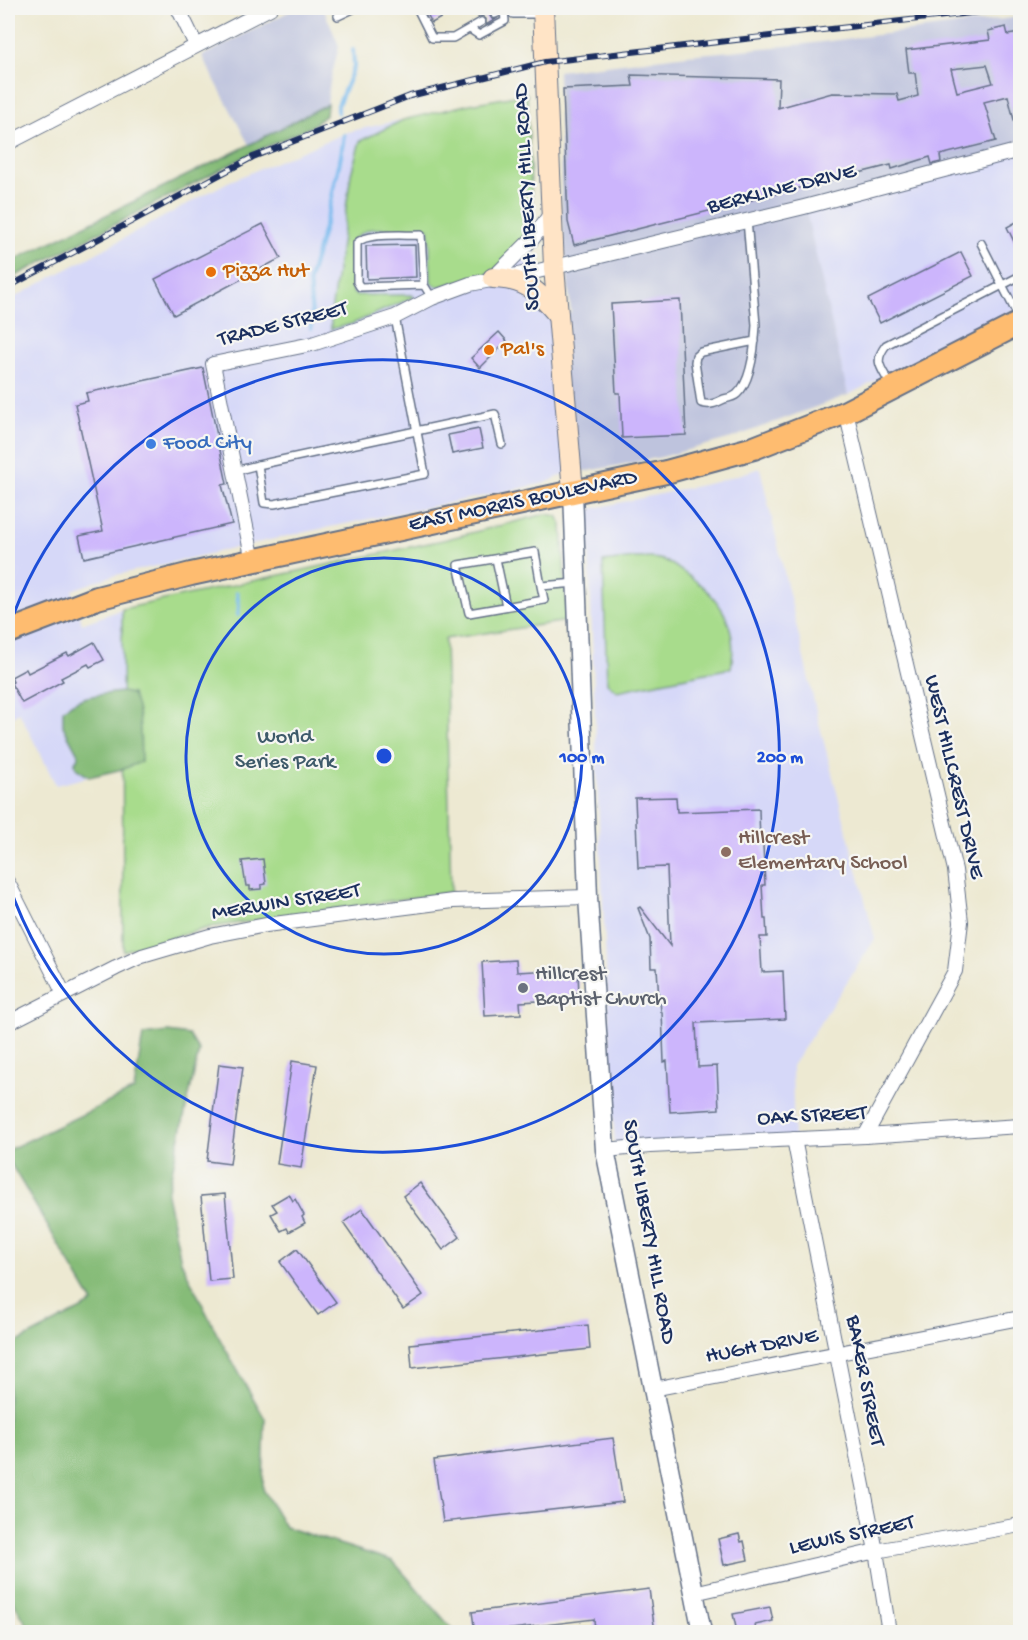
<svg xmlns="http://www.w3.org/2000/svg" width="1028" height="1640" font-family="'Gochi Hand',sans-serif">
	<rect width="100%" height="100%" fill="#f6f6f2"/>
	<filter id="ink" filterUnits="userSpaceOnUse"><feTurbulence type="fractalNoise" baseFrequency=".0167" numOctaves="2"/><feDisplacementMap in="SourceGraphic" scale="12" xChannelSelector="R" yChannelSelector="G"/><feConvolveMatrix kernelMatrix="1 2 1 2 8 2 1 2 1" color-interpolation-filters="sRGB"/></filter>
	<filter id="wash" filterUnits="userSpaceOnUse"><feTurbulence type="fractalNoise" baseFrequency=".008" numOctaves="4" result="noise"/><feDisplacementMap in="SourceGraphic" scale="24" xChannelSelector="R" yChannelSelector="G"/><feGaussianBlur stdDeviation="1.35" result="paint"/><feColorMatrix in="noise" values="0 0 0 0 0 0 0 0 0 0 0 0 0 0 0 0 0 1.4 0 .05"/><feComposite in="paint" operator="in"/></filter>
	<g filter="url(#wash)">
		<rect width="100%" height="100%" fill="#ede9d2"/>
		<g fill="#d6d8f8">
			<path d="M527,94l10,211 3,7 18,3 13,156 -25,12 -250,51 -184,42 -40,14 10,34 40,-15v83l-25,3 -34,31 16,30 -3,12 13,9 -33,8 -37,-73 -11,7v-418l220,-119 120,-50 122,-28z"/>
			<path d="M1020,150v157l-172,88 -44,-188z"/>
			<path d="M760,468l58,251 57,220 -83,127 2,73 -179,10 -17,-349 -10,-283 3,-8 125,-27z"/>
		</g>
		<g fill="#bec3dd">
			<path d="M296,8h27l16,38 -9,36 -3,22 -78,41 -47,-89z"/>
			<path d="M1020,17v133l-215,57 43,188 -116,43 -70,19 -73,14h-18l-13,-156 13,-2 -9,-95 -4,-147 130,-16 118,-11z"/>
		</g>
		<g fill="#a8dc8c" stroke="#628675" stroke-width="1.5">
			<path d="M527,94l6,137 -41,42 -54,14 -4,-2 -3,-3 -2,-54 -57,1c-10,2 -17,8 -22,17l3,47 3,2h56l2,2 -62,27 -21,5v-16l20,-139 9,-33 43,-21 67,-16z"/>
			<path d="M546,514l11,2 5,9 5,96 -122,18 6,253 -240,35 -88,24 -1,-342 321,-69z"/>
			<path d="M635,558c9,0 20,-1 28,2 7,2 14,8 20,12 36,23 56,52 48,96l-114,23 -10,-8 -4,-121z"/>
		</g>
		<g fill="#86bc78" stroke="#50766b" stroke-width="1.5">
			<path d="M327,104l-1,11 -16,12 -58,26 -244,127v-17l241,-118z"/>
			<path d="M122,692l10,2c10,20 8,45 9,68l-18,7 -34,8 -13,-9 -1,-6 4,-6 -16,-30v-16c19,-16 36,-15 59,-18z"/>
			<path d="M168,1032l21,3 10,16 -32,143 14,67 36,73 48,85 -2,70 22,38 108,34 62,71h-424l-23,-39v-246l85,-44 -85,-144v-9l126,-60 9,-55z"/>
		</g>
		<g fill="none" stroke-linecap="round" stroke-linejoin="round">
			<g stroke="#79bbee" stroke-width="4">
				<path d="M338,113v-8l16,-38 -1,-17"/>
				<path d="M311,328l1,-12 -3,-36 20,-70 12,-54 3,-21"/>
				<path d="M237,593l2,13 -1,9"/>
			</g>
		</g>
		<g id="blocks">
			<g fill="#ccb5fc" fill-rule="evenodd">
				<path d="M424,8h34l-26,15z"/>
				<path d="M473,8h19l-2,8 2,3h4l-10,6v-6l-4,-3 -4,1z"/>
				<path d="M1006,27l2,8 12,-2v98l-3,1 -9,-36 -24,6 12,39 -56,14 1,7 -9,2 -2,-7 -38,12 -1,-4 -317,80 -6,-23 -5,-133 70,-3 -2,-11 148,4 -1,29 54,-15 65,1 2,7 19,-5 -3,-23h-6l-3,-23 84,-10 -2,-9zM987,65l6,18 -36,9 -6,-23z"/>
				<path d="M1020,220v34l-13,-27z"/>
				<path d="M263,224l18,34 -107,57 -19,-36z"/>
				<path d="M415,245l1,32 -49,2 -1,-33z"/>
				<path d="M961,252l12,24 -93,47 -12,-24z"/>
				<path d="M680,300l6,135 -64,3 -2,-45h-4l-5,-89z"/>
				<path d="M499,332l8,9 -27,27 -9,-10z"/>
				<path d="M203,368l24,116 -5,1 10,39 -148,34 -5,-22 24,-5 -28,-127 13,-3 -2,-8z"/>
				<path d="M479,429l4,19 -31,6 -4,-19z"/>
				<path d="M94,642l10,18 -14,7 -2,-3 -27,14 2,3 -41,22 -11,-20 2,-1 -2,-5 15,-8 2,4 39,-20 2,3z"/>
				<path d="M676,797l1,15 82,-3 1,36h3l2,40h-3l2,34h2l1,18h-7l2,35 21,-1 2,48 -89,4 2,44 19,-1 2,43 -49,3 -3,-51 -3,1 -2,-50h-1l-1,-12h-1l-2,-32h-6l-1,-29 -12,-31 2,-1 30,39 -3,-79 -29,1 -3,-70z"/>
				<path d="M263,859l3,25 -5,1v4l-11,1v-4h-4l-4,-25z"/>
				<path d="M516,960l1,12 56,-3v6l5,-1 1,19h-4v6l-55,3 1,12 -36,2 -3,-54z"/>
				<path d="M292,1061l25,4 -16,103 -24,-4z"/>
				<path d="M219,1064l24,3 -13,97 -23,-3z"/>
				<path d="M420,1183l40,54 -17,13 -40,-54z"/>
				<path d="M225,1194l8,85 -24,2 -8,-85z"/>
				<path d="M289,1194l4,7 2,-2 9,16 -2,2 3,6 -16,9 -2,-4 -6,3 -10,-17 6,-3 -5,-7z"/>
				<path d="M362,1209l61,86 -20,14 -60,-86z"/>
				<path d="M297,1249l39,53 -18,13 -38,-53z"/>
				<path d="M588,1325l2,24 -178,19 -2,-24z"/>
				<path d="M613,1438l10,64 -180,20 -9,-62z"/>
				<path d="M739,1534l2,8 3,-1 4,19 -24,5 -6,-26z"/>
				<path d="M649,1589l6,43h-60l-1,-13 -108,13h-11l-3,-20z"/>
				<path d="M770,1607l3,14 -18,4 1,6 -19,1 -4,-18z"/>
			</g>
		</g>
	</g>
	<g filter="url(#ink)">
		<use href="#blocks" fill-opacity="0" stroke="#647087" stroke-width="1.5"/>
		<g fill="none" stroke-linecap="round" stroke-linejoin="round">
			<g stroke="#647087" stroke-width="10">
				<g id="service">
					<path d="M417,8l15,30h21l28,-16"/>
					<path d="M513,8v6h28"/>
					<path d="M495,14l13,-6"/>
					<path d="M338,16l17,-8"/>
					<path d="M470,29l9,6 26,-14 -1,-11"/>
					<path d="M747,220l9,105c-1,18 -4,56 -19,69 -3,3 -8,4 -13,5 -8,4 -14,7 -23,4l-6,-41 1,-6 5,-4 54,-11"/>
					<path d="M981,243l39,77"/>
					<path d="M424,285l-64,2 -3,-5v-39c10,-11 48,-7 64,-8l3,50 8,13"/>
					<path d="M890,384c-9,-17 -17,-22 -4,-39l134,-69"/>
					<path d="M258,465l237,-51 7,30"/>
					<path d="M235,471l23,-6 6,38 10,1 151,-30 -30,-157"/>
					<path d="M496,559l10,47"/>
					<path d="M541,586l3,14 -75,13 -11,-48 77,-13 6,34 35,-3"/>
				</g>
			</g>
			<g stroke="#647087" stroke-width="16">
				<g id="minor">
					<path d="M178,8l18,37"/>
					<path d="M8,143l262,-135"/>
					<path d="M493,278l40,-40 19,-26"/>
					<path d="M846,412l109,458 6,52 -6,49 -90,165"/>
					<path d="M253,561l-40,-197 99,-20 83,-27 37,-19 38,-14 68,-13 266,-64 216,-57"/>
					<path d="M8,883l56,111"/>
					<path d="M8,1023l108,-55 26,-12 68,-20 56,-11 187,-24 135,-4"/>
					<path d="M794,1139l82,412 13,81"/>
					<path d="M605,1150l45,-4 215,-10 155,-10"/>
					<path d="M653,1389l367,-71"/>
					<path d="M694,1593l182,-42 144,-26"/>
				</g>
			</g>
			<g stroke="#647087" stroke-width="21">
				<path id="tertiary" d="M573,491l15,406 17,253 97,482"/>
			</g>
			<g stroke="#647087" stroke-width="22">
				<g id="secondary">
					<path d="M543,8l11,259 19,224"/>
					<path d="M493,278c33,1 45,13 65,37"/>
				</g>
			</g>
			<g stroke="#647087" stroke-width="26">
				<path id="primary" d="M8,632l89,-34 94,-24 475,-102 88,-24 92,-36 174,-89"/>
			</g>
			<use href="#service" stroke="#fff" stroke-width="7"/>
			<use href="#minor" stroke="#fff" stroke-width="14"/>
			<use href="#tertiary" stroke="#fff" stroke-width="18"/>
			<use href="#secondary" stroke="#ffe4c6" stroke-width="20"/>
			<use href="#primary" stroke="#febc70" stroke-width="22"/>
			<g stroke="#1b2f5e" stroke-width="6">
				<path id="rail" d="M8,287l245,-130 157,-61 135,-34 469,-54"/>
			</g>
			<use href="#rail" stroke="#f6f6f2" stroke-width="4" stroke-dasharray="11" stroke-linecap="butt"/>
		</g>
	</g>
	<g fill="none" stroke="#1d4ed8" stroke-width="3">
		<circle cx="384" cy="756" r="198"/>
		<path d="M8 630A396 396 0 1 1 8 882"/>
	</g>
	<g fill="#e8710a" stroke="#f6f6f2" stroke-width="2">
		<circle cx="211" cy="272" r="6"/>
		<circle cx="489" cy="350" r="6"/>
	</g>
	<circle fill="#3f7fe0" stroke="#f6f6f2" stroke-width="2" cx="151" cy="444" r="6"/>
	<circle fill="#8d6e63" stroke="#f6f6f2" stroke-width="2" cx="726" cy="852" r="6"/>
	<circle fill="#6b7280" stroke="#f6f6f2" stroke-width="2" cx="523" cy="988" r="6"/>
	<g text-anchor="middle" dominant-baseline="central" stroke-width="4.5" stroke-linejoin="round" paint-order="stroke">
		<g font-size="22" fill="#1b2f5e" stroke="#f6f6f2">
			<text transform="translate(782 190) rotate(-14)">BERKLINE DRIVE</text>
			<text transform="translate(528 197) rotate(-93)">SOUTH LIBERTY HILL ROAD</text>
			<text transform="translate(283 325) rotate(-14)">TRADE STREET</text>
			<text transform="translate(523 502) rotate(-12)">EAST MORRIS BOULEVARD</text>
			<text transform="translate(953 777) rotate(77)">WEST HILLCREST DRIVE</text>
			<text transform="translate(286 903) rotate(-9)">MERWIN STREET</text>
			<text transform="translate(812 1117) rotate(-3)">OAK STREET</text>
			<text transform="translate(648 1232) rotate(80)">SOUTH LIBERTY HILL ROAD</text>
			<text transform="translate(762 1347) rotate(-11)">HUGH DRIVE</text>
			<text transform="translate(864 1381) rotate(79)">BAKER STREET</text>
			<text transform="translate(852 1536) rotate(-12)">LEWIS STREET</text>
		</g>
		<g font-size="22" fill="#c56008" stroke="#f6f6f2" text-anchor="start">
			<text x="223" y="272">Pizza Hut</text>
			<text x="501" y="350">Pal's</text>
		</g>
		<g font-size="22" fill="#366cbe" stroke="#f6f6f2" text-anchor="start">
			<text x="163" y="444">Food City</text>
		</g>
		<g font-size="22" fill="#3e5a6a" stroke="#f6f6f2">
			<text x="285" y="738">World<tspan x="285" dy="25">Series Park</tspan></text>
		</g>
		<g font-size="22" fill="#785e54" stroke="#f6f6f2" text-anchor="start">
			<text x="738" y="839">Hillcrest<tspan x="738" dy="25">Elementary School</tspan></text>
		</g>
		<g font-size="22" fill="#5b616d" stroke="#f6f6f2" text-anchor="start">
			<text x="535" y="975">Hillcrest<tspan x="535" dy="25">Baptist Church</tspan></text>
		</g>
	</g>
	<circle cx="384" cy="756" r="9" fill="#1d4ed8" stroke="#f6f6f2" stroke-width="3"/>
	<g font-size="18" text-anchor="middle" font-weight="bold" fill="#1d4ed8" stroke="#f6f6f2" stroke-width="4.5" stroke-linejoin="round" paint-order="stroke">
		<text x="582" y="762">100 m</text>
		<text x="780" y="762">200 m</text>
	</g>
	<rect width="1028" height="1640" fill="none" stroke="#f6f6f2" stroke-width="30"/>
</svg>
